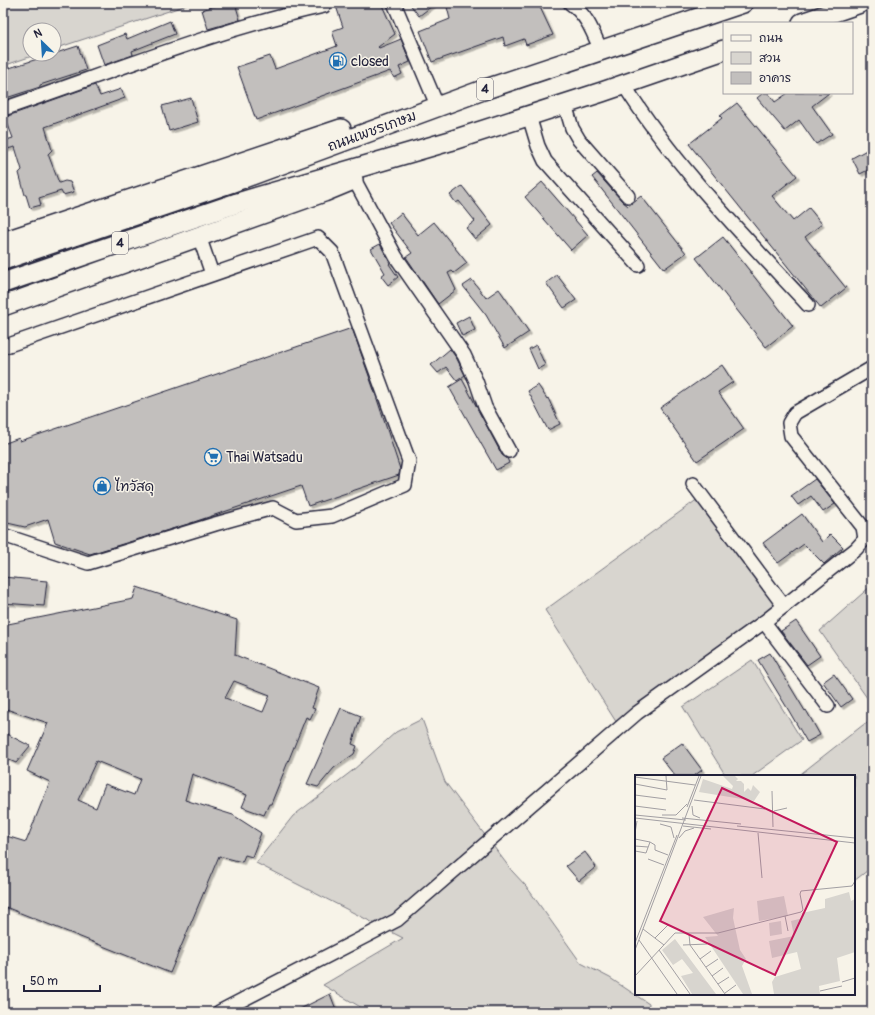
<svg xmlns="http://www.w3.org/2000/svg" width="875" height="1015" font-family="Pangolin,'Playpen Sans Thai',sans-serif">
	<defs>
		<filter id="shadow"><feDropShadow dx="2.5" dy="2.5" stdDeviation="0" flood-color="#0004"/></filter>
	</defs>
	<rect width="100%" height="100%" fill="#f7f3e8"/>
	<filter id="ink" filterUnits="userSpaceOnUse"><feTurbulence type="fractalNoise" baseFrequency=".025" numOctaves="2"/><feDisplacementMap in="SourceGraphic" scale="8" xChannelSelector="R" yChannelSelector="G"/><feConvolveMatrix kernelMatrix="1 2 1 2 8 2 1 2 1" color-interpolation-filters="sRGB"/></filter>
	<g filter="url(#ink)">
		<g fill="#d8d5cf" stroke="#7d7c85">
			<path d="M3,3h190l-139,46v-19h-24v24h8l-35,12z"/>
			<path d="M702,496l82,110 -164,122 -75,-118z"/>
			<path d="M872,585v120l-52,-74z"/>
			<path d="M752,660l50,80 -50,36h-26l-43,-69z"/>
			<path d="M422,719l23,63 67,89 14,15 55,77 29,15 39,26 -1,8h-279l-46,-27 80,-47 -147,-75 37,-47 59,-45 44,-39z"/>
			<path d="M872,721v146l-18,14v-105h-56l65,-51z"/>
		</g>
		<g fill="#c2bfbd" stroke="#22223b" fill-rule="evenodd" filter="url(#shadow)">
			<path d="M224,3h11l5,17 -32,9 -6,-19z"/>
			<path d="M335,3h46l14,31 -17,13 1,1 22,-9 9,23 -11,5 3,7 -8,4 -4,-7 -134,49 -19,-53 33,-11 5,13 62,-23 -5,-15 11,-4z"/>
			<path d="M409,3h27l-17,13z"/>
			<path d="M446,3h92l15,32 -27,10 -2,-6 -19,7 -2,-9 -71,25 -12,-31 30,-12z"/>
			<path d="M170,21l5,13 -43,17 1,4 -29,10 -7,-20 28,-11 2,5z"/>
			<path d="M78,46l8,24 -46,15v2l-37,12v-29z"/>
			<path d="M95,85l5,11 21,-7 4,9 -80,29 7,23 -4,4 11,29 6,-2 5,1 4,10 -11,3 -2,-4 -22,7 2,7 -11,3 -4,-13h-1l-6,-22 3,-3 -7,-23 -12,3v-9l10,-3 -8,-21z"/>
			<path d="M763,93h5l7,9 13,-9h41l-17,13 20,28 -16,10 -17,-24 -14,11 -28,-33z"/>
			<path d="M191,98l7,24 -29,9 -7,-25z"/>
			<path d="M737,103l60,73 -25,20 21,25 16,-13 13,16 -17,13 41,51 -25,20 -132,-164 33,-26 -2,-2z"/>
			<path d="M872,147v21l-12,6 -8,-16z"/>
			<path d="M597,173l25,28 6,5 13,-10 45,57 -22,16 -72,-92z"/>
			<path d="M542,182l46,53 -17,15 -46,-53z"/>
			<path d="M462,186l30,39 -17,14 -9,-11 9,-7 -16,-20 -3,2 -6,-8z"/>
			<path d="M401,213l17,22 16,-13 33,41 -13,10 -2,-2 -4,2 8,17 -18,14 -32,-47 6,-4 -23,-30z"/>
			<path d="M723,237l70,89 -27,21 -70,-89z"/>
			<path d="M380,244l10,19 -1,1 9,13 -10,8 -7,-9 4,-3 -14,-24z"/>
			<path d="M557,275l19,25 -12,8 -18,-25z"/>
			<path d="M472,280l14,18 13,-9 30,43 -24,16 -19,-33 -23,-29z"/>
			<path d="M469,316l6,14 -13,6 -6,-13z"/>
			<path d="M352,328l22,62 26,79 -1,6 -91,31 -7,-20 -113,38 -98,30 -35,-12 -7,-23 -23,8 -22,-5v-78l16,-6 1,3z"/>
			<path d="M536,345l9,20 -7,4 -9,-20z"/>
			<path d="M450,349l7,10 8,16 -8,6 -11,-14 -8,6 -7,-8z"/>
			<path d="M722,365l11,17 -15,10 26,37 -47,32 -37,-53z"/>
			<path d="M462,379l40,76 5,3 2,5 -13,7 -47,-83z"/>
			<path d="M538,385l9,14 1,-1 12,26 -12,6 -20,-39z"/>
			<path d="M815,479l20,25 -12,8 -12,-16 -13,9 -7,-9z"/>
			<path d="M802,514l20,28 8,-8 13,13 -19,17 -20,-20 -26,19 -15,-20z"/>
			<path d="M3,577l44,4 -3,25 -41,-3z"/>
			<path d="M137,587l100,33 -2,35 84,33 -7,20 3,1 -5,10 -4,-2 -35,87h-2l-5,11 -22,-8 5,-12 -55,-21 -7,26 48,15 28,18 -9,24 -7,-2 -3,7 -23,-6 -49,117 -167,-67v-71l23,7 24,-60 -23,-11 21,-48 -45,-15v-83l130,-26zM234,681l36,14 -7,17 -38,-14zM96,761l44,18 -6,16 -29,-11 -9,24 -18,-8z"/>
			<path d="M796,621l24,35 -13,9 -26,-34z"/>
			<path d="M770,653l35,58 1,-1 14,25 -13,7 -18,-31 -31,-51z"/>
			<path d="M834,674l18,25 -11,8 -18,-25z"/>
			<path d="M341,708l20,8 -9,28 5,2 -3,8 -20,14 -16,19 -11,-3z"/>
			<path d="M3,732l27,14 -14,17 -13,-6z"/>
			<path d="M682,743l20,27 -8,6h-19l-14,-18z"/>
			<path d="M585,852l11,15 -17,14 -13,-15z"/>
			<path d="M330,994l7,18h-43z"/>
		</g>
		<g fill="none" stroke-linecap="round" stroke-linejoin="round">
			<g stroke="#22223b" stroke-width="16">
				<g id="minor">
					<path d="M394,3l40,95"/>
					<path d="M570,3c17,12 23,29 31,48"/>
					<path d="M624,85c51,81 119,150 184,220"/>
					<path d="M565,104l7,24 7,12 49,56"/>
					<path d="M3,109c106,-36 211,-79 321,-103"/>
					<path d="M529,116l9,30 7,15 93,104"/>
					<path d="M354,179l42,78 68,98 12,26 9,26 24,44"/>
					<path d="M199,236l13,38"/>
					<path d="M3,347l315,-109 14,14 77,209 -4,24 -73,31 -36,4 -23,-12 -58,16 -127,39 -85,-28"/>
					<path d="M693,484l91,122"/>
					<path d="M764,622l64,84"/>
					<path d="M219,1012l178,-92 240,-207 127,-91 92,-73 9,-10 -2,-12 -72,-91 -2,-13 6,-10 77,-45"/>
				</g>
			</g>
			<g stroke="#22223b" stroke-width="22">
				<g id="highway">
					<path d="M802,23l58,-20"/>
					<path d="M3,242l338,-113"/>
					<path d="M3,260l227,-77 253,-93 260,-87"/>
					<path d="M3,283l234,-80 213,-62 152,-49 122,-42"/>
					<path d="M3,306l321,-114 29,-12"/>
				</g>
			</g>
			<use href="#minor" stroke="#f7f3e8" stroke-width="13"/>
			<use href="#highway" stroke="#f7f3e8" stroke-width="19"/>
		</g>
	</g>
	<defs>
		<g id="fuel-ring" transform="scale(0.9)"><circle r="9.5" fill="#f7f3e8" stroke="#1f6fb2" stroke-width="1.5"/><path d="M-5.5-6h7V0h2V4h1.3V-2.5L3-4.5l.8-.8L6-3V5H2.5V1h-1V6h-7ZM-4.2-4.7v3.2H.2V-4.7Z" fill="#1f6fb2"/></g>
		<g id="supermarket-ring" transform="scale(0.9)"><circle r="9.5" fill="#f7f3e8" stroke="#1f6fb2" stroke-width="1.5"/><path d="M-6-5.5h2.5l.6 2H6L4.5 2H-2.5L-4.4-4H-6ZM-1.5 3.2a1.3 1.3 0 1 0 .1 0ZM3 3.2a1.3 1.3 0 1 0 .1 0Z" fill="#1f6fb2"/></g>
		<g id="shop-ring" transform="scale(0.9)"><circle r="9.5" fill="#f7f3e8" stroke="#1f6fb2" stroke-width="1.5"/><path d="M-5-2.5h2.3a2.7 3.5 0 0 1 5.4 0H5L5.5 6h-11ZM-1.5-2.5h3a1.5 2.3 0 0 0-3 0Z" fill="#1f6fb2"/></g>
	</defs>
	<g fill-rule="evenodd">
		<use href="#fuel-ring" x="338" y="61"/>
		<use href="#supermarket-ring" x="213" y="457"/>
		<use href="#shop-ring" x="102" y="486"/>
	</g>
	<g text-anchor="middle" dominant-baseline="central" stroke-width="3" stroke-linejoin="round" paint-order="stroke">
		<g fill="#f7f3e8" stroke="#62616f" stroke-width="1">
			<rect x="477" y="78" width="16" height="22" rx="3"/>
			<rect x="112" y="232" width="16" height="22" rx="3"/>
		</g>
		<g font-size="13" font-weight="bold" fill="#22223b">
			<text x="485" y="89">4</text>
			<text x="120" y="243">4</text>
		</g>
		<g font-size="14" fill="#22223b" stroke="#f7f3e8" text-anchor="start">
			<text x="351" y="61">closed</text>
			<text x="226" y="457">Thai Watsadu</text>
			<text x="115" y="486">ไทวัสดุ</text>
		</g>
		<g font-size="14" fill="#22223b" stroke="#f7f3e8">
			<text transform="translate(372 131) rotate(-20)">ถนนเพชรเกษม</text>
		</g>
	</g>
	<g transform="translate(635 775)">
		<rect width="220" height="220" fill="#f7f3e8"/>
		<path d="M88,1h12l3,3 -2,2h5l3,3v8l4,-4 3,3 2,-6 7,7 -6,9 -55,-9 4,-13 29,10 1,-3zM214,117l2,9 4,-2v53l-18,6 3,23 -21,5 1,8h-46l-2,-12 3,-5 26,-8 -4,-17 -25,6 -3,-17 25,-5 -3,-15 12,-3 -1,-5 23,-5v-9zM149,121l4,20 -29,5 -2,-20zM99,133l-1,10 7,32 6,9 -4,7 10,28h-9l-38,-57 13,-1 -15,-19zM146,146l1,13 -12,2 -1,-13zM40,164l41,55h-24l-11,-18 12,-3 -11,-14 -9,6 -11,-15z" fill="#d8d5cf"/>
		<path fill="none" stroke="#a29fa3" stroke-width="1" d="M0,2l60,8M0,9l32,6 -1,-14M137,16l1,36M0,20l31,4M59,25l71,9M0,31l31,4M57,31l1,9 7,3M52,32l12,-31M139,36l13,-3M0,40l51,5M27,40h14l11,-11M0,43l220,25M47,43l59,6M25,49l11,3 3,11M48,51l28,3M102,51l118,12M0,58l2,-12M123,58l4,45M44,63l6,-7 9,-3M0,64l15,3M0,71l13,1M0,76l11,2 4,-11 5,3v5l13,5M13,84l16,6M150,141l3,15M8,154l21,16M54,159l1,11 35,49M20,163l13,-13M4,165l38,54M0,168l42,-108M48,170l24,-1M0,175l66,-174M24,175l31,44M65,184l11,-8M71,192l12,-8M0,201l40,-43h43l83,-21 2,-2 -3,-16 1,-3 51,-5 3,-5M77,201l11,-8M207,207l13,-4M83,209l11,-7M185,216l22,-5M90,218l11,-8"/>
		<path fill="#c2185b" fill-opacity="0.15" stroke="#c2185b" stroke-width="2" d="M87,13l115,54 -62,133 -115,-54z"/>
		<rect width="220" height="220" fill="none" stroke="#22223b" stroke-width="2"/>
	</g>
	<rect width="875" height="1015" fill="none" stroke="#f7f3e8" stroke-width="16"/>
	<rect x="8" y="8" width="859" height="999" fill="none" stroke="#22223b" stroke-width="1.5" filter="url(#ink)"/>
	<rect x="723" y="22" width="130" height="72" fill="#f7f3e8" stroke="#a29fa3"/>
	<rect x="731" y="35" width="20" height="6" fill="#f7f3e8" stroke="#a29fa3"/>
	<text x="759" y="42" font-size="12" fill="#22223b">ถนน</text>
	<rect x="731" y="52" width="20" height="12" fill="#d8d5cf" stroke="#a29fa3"/>
	<text x="759" y="62" font-size="12" fill="#22223b">สวน</text>
	<rect x="731" y="72" width="20" height="12" fill="#c2bfbd" stroke="#a29fa3"/>
	<text x="759" y="82" font-size="12" fill="#22223b">อาคาร</text>
	<g transform="translate(42 42) rotate(335)"><circle r="19" fill="#f7f3e8" stroke="#a29fa3"/>
	<path d="M0-3L7 15L0 10L-7 15Z" fill="#1f6fb2"/>
	<text y="-6" font-size="11" font-weight="bold" text-anchor="middle" fill="#22223b">N</text>
	</g>
	<path d="M24 985v6h76v-6" fill="none" stroke="#22223b" stroke-width="2"/>
	<text x="30" y="985" font-size="12" fill="#22223b" stroke="#f7f3e8" stroke-width="3" paint-order="stroke">50 m</text>
</svg>
